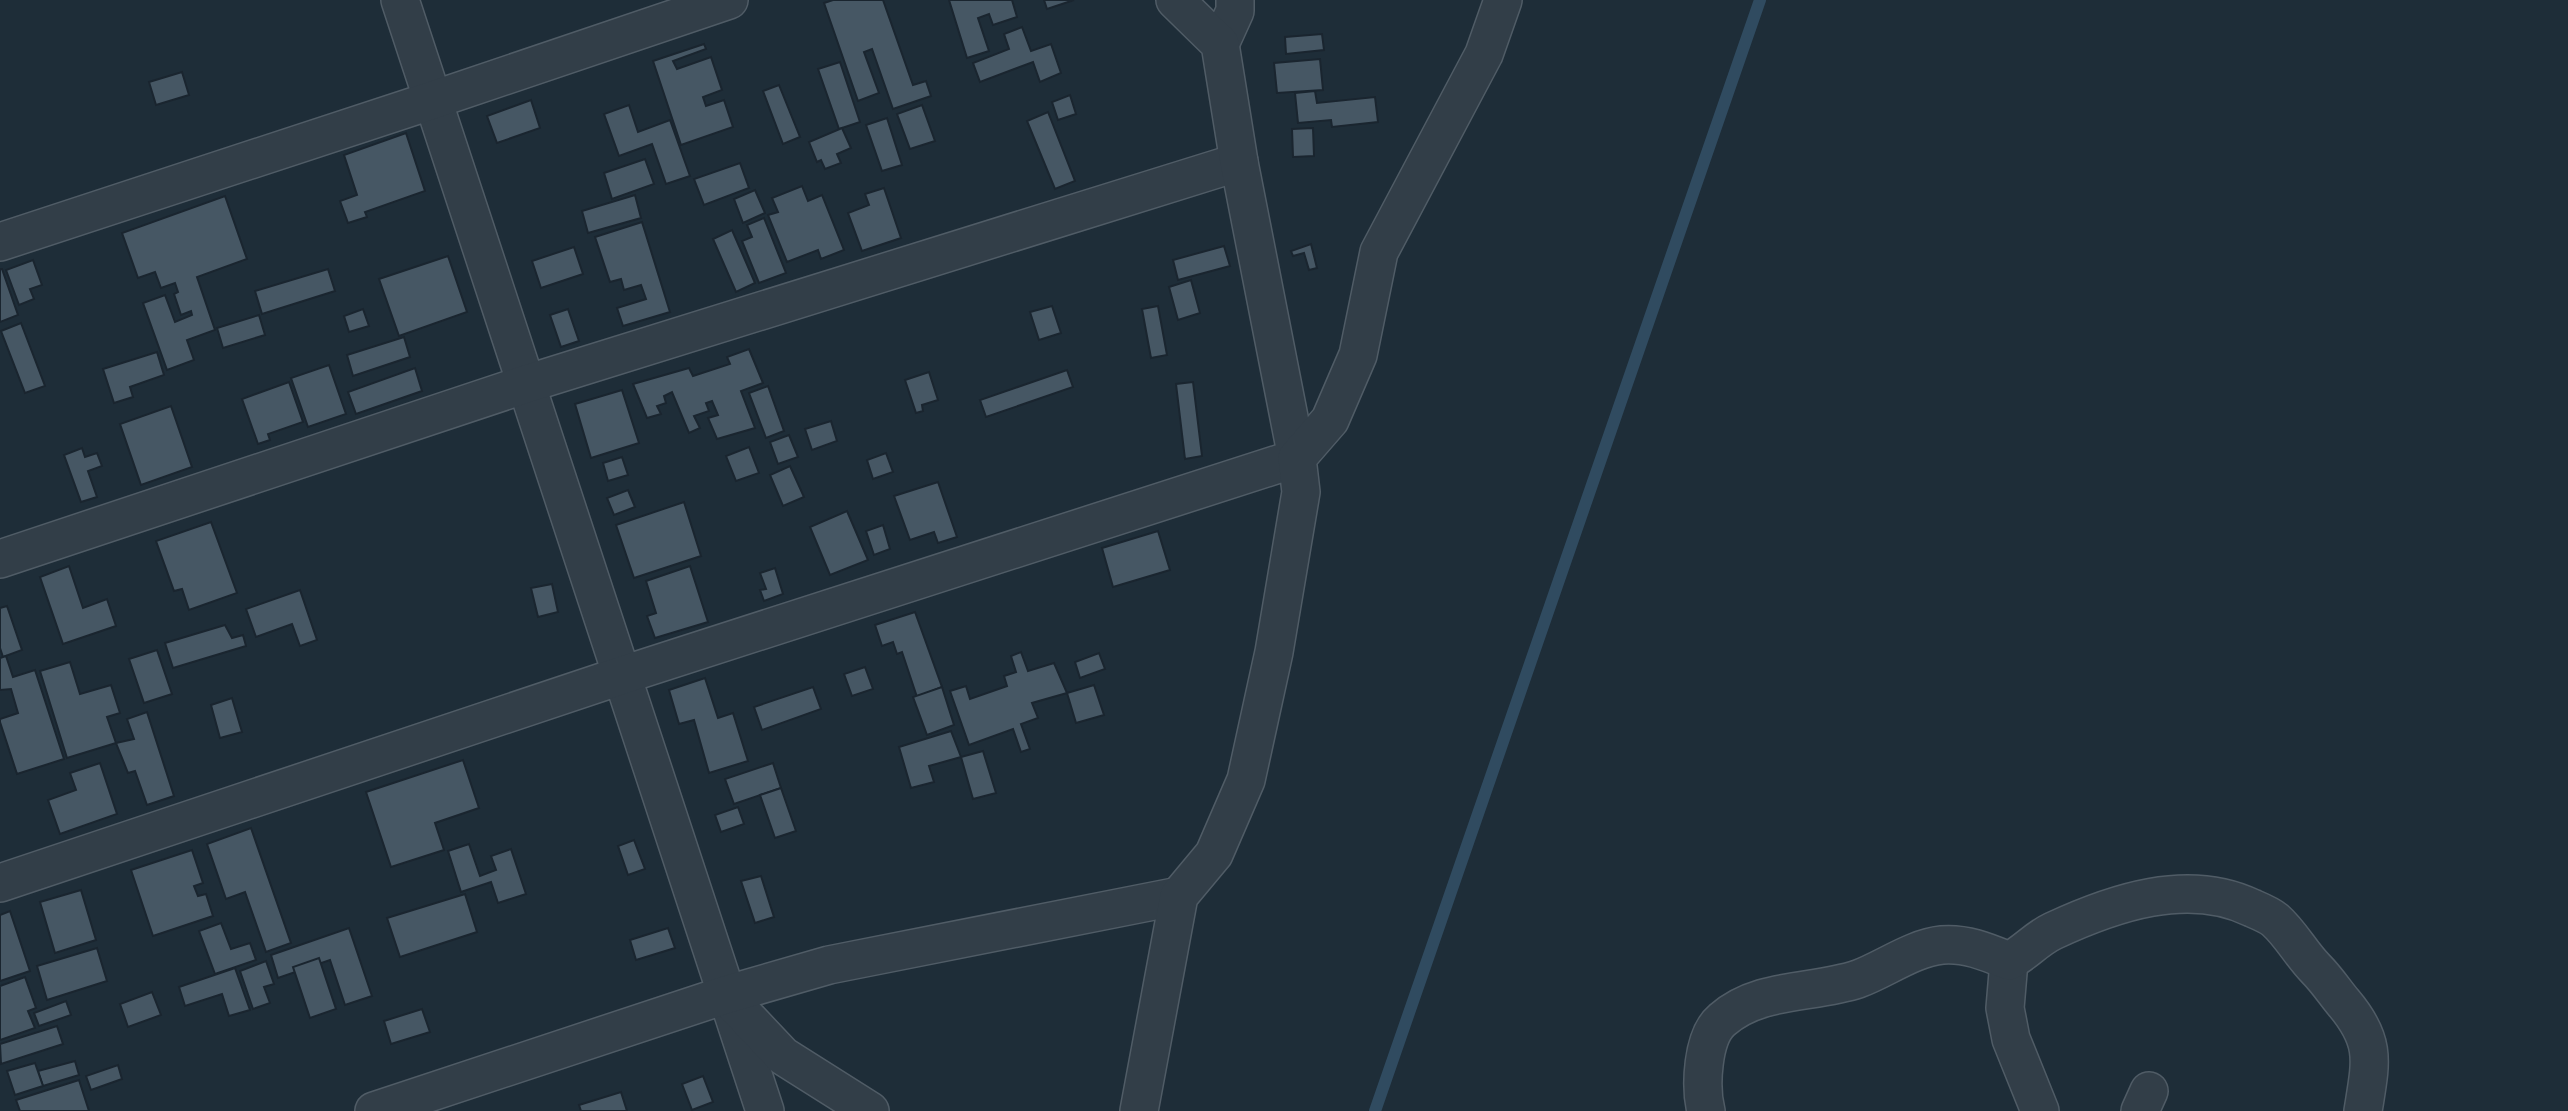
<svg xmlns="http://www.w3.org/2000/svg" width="2568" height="1111" font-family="Barlow,sans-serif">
	<rect width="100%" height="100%" fill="#1e2d38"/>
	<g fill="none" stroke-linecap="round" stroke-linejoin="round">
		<path stroke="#304b60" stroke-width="12" d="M1375,1111l385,-1111"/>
	</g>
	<g fill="#465764" stroke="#1a252f" stroke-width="2">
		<path d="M833,0h50l30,85 13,-4 5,15 -38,13 -21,-60 -8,3 15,41 -21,8 -34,-98z"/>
		<path d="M949,0h63l5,17 -24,8 -4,-11 -11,4 11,33 -22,7z"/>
		<path d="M1044,0h30l-27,9z"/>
		<path d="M1022,27l9,24 20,-7 10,29 -21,9 -7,-20 -53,20 -7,-19 36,-14 -5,-15z"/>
		<path d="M1322,34l2,16 -38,4 -1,-17z"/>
		<path d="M704,44l2,5 -33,12 4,8 34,-12 11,33 -19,7 3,9 18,-6 9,27 -52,18 -28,-84z"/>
		<path d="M1320,59l3,31 -46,3 -3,-30z"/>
		<path d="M840,62l20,60 -21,7 -21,-60z"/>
		<path d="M182,72l7,23 -33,10 -7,-23z"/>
		<path d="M779,85l21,52 -17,7 -20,-53z"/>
		<path d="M1315,91l2,12 58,-6 3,25 -46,5 -1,-7 -33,3 -3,-30z"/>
		<path d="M1070,95l6,19 -18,6 -6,-18z"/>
		<path d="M531,100l9,28 -43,15 -10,-27z"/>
		<path d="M629,105l9,27 32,-12 20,56 -24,8 -14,-40 -33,12 -15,-42z"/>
		<path d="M922,105l13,36 -25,8 -13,-35z"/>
		<path d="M1048,112l27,69 -20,8 -28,-68z"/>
		<path d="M887,118l15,47 -20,6 -16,-46z"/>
		<path d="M842,128l9,20 -14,6 4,9 -16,6 -4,-9 -4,2 -8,-20z"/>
		<path d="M1313,128l1,28 -21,1 -1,-28z"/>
		<path d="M406,133l19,58 -60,21 2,5 -19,6 -8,-22 17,-6 -13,-40z"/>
		<path d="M645,159l9,25 -42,15 -8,-26z"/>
		<path d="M740,163l9,25 -45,17 -10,-26z"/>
		<path d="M802,186l6,15 14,-6 22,55 -23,9 -3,-9 -31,12 -19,-47 10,-3 -6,-14z"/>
		<path d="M884,188l17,50 -39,13 -14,-38 21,-8 -4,-11z"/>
		<path d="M755,190l10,23 -22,10 -9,-24z"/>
		<path d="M635,195l6,23 -53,15 -6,-22z"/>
		<path d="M225,196l22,63 -50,18 18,53 -28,10 7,20 -27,10 -24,-67 22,-8 10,27 17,-7 -1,-4 -10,4 -7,-21 4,-2 -3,-9 -14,5 -6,-16 -17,6 -16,-45z"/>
		<path d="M764,218l22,55 -27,10 -17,-42 10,-4 -5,-12z"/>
		<path d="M642,222l28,90 -47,14 -6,-18 29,-9 -5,-14 -17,5 -3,-11 -11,3 -15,-45z"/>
		<path d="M732,230l23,53 -19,9 -23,-53z"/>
		<path d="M1311,244l6,24 -8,2 -5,-17 -11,3 -2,-5z"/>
		<path d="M1224,246l6,20 -52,14 -5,-20z"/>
		<path d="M574,247l9,27 -42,14 -9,-27z"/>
		<path d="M448,256l19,56 -68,24 -20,-57z"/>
		<path d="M33,260l9,25 -12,4 4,10 -15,6 -13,-35z"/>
		<path d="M0,269h2l16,46 -18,7z"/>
		<path d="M328,269l7,22 -73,23 -7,-23z"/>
		<path d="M1191,280l9,33 -22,7 -9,-33z"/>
		<path d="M1052,306l9,27 -22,7 -9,-28z"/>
		<path d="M1158,306l9,49 -16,3 -9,-49z"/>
		<path d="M363,309l6,17 -20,6 -5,-16z"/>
		<path d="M568,309l11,32 -18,6 -11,-32z"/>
		<path d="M259,315l6,20 -42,13 -6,-20z"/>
		<path d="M21,323l24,63 -20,7 -24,-62z"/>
		<path d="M404,337l6,20 -57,19 -6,-21z"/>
		<path d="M749,349l14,34 -22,8 14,37 -38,11 -9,-21 10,-3 -6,-14 -6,2 3,8 -15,5 6,12 -11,5 -17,-41 -8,4 2,7 -9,3 4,8 -14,4 -14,-34 56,-16 4,8 37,-12 -3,-7z"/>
		<path d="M157,352l7,23 -34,12 3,10 -19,6 -11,-34z"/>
		<path d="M329,365l17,49 -38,13 -17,-49z"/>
		<path d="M415,368l7,23 -66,23 -8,-22z"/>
		<path d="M1067,370l6,17 -87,30 -6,-17z"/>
		<path d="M929,372l9,28 -16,5 1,6 -7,2 -11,-33z"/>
		<path d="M289,382l14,40 -35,12 2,6 -12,4 -16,-45z"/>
		<path d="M1193,382l9,74 -17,3 -9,-75z"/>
		<path d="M768,386l16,45 -18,7 -17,-45z"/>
		<path d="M622,390l17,53 -48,15 -16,-54z"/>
		<path d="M171,406l21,61 -51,18 -21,-61z"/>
		<path d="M831,421l6,20 -25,9 -7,-21z"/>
		<path d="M789,435l9,22 -20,7 -8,-22z"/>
		<path d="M749,447l10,26 -23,8 -10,-25z"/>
		<path d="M82,448l3,9 12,-4 5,13 -14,5 9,26 -16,5 -17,-47z"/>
		<path d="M886,453l7,19 -20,7 -6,-19z"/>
		<path d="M622,457l6,18 -20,6 -5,-18z"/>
		<path d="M790,466l14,31 -21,9 -13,-31z"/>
		<path d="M938,482l19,55 -19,6 -4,-11 -24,8 -16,-44z"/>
		<path d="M628,490l7,17 -21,8 -7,-17z"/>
		<path d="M684,502l17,54 -67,22 -18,-53z"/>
		<path d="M847,511l21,49 -38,15 -20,-48z"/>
		<path d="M211,522l26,71 -48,17 -7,-21 -8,2 -18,-50z"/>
		<path d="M883,525l7,24 -16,6 -8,-24z"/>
		<path d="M1158,531l12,39 -57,17 -11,-39z"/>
		<path d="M69,566l14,42 24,-9 9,27 -53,18 -23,-67z"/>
		<path d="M690,566l18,56 -53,16 -8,-22 9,-3 -10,-32z"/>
		<path d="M775,568l8,26 -19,7 -4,-11 6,-1 -6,-16z"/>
		<path d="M552,584l6,28 -20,5 -7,-29z"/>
		<path d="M300,590l17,50 -17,6 -8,-22 -36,13 -10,-28z"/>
		<path d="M7,606l15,44 -19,7 -3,-9v-40z"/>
		<path d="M915,612l27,75 -25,10 -15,-45 -5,2 -4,-12 -11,4 -7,-21z"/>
		<path d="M225,625l7,13 11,-3 3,11 -73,22 -8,-25z"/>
		<path d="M157,650l15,44 -28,9 -15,-44z"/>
		<path d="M1021,652l7,19 26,-8 13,30 -35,10 6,15 -17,6 9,25 -9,3 -8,-23 -44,16 -19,-54 16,-5 4,13 37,-13 -3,-10 12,-4 -5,-16z"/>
		<path d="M1099,653l6,16 -25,9 -5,-16z"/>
		<path d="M6,656l7,21 22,-7 29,89 -47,15 -17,-52v-3l18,-6 -7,-24 -11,1v-32z"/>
		<path d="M70,662l10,32 31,-9 9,28 -13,4 9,26 -49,15 -27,-87z"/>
		<path d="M865,667l8,22 -21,7 -8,-22z"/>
		<path d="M705,678l13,40 15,-5 15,48 -39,12 -15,-53 -15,4 -10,-34z"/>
		<path d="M1094,685l10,30 -28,8 -9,-30z"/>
		<path d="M813,687l8,22 -59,21 -8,-23z"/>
		<path d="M942,687l12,38 -27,10 -14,-38z"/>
		<path d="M232,698l10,34 -22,6 -9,-33z"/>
		<path d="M147,712l27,84 -27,9 -12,-34 -7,2 -12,-30 18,-4 -7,-20z"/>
		<path d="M951,731l10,26 -32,9 5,16 -23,6 -12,-41z"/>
		<path d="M983,751l13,42 -23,6 -12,-42z"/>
		<path d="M463,760l16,48 -44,15 9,27 -53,17 -25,-75z"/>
		<path d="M100,763l17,51 -57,20 -12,-34 28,-10 -6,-17z"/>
		<path d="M773,763l8,25 -47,16 -9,-25z"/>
		<path d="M781,788l15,43 -21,7 -15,-43z"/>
		<path d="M738,807l6,17 -23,8 -6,-17z"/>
		<path d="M251,828l40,115 -25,9 -21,-60 -19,7 -19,-55z"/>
		<path d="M634,840l11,29 -17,6 -10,-29z"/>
		<path d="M469,844l11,32 16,-6 -5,-14 20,-7 15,45 -28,9 -7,-21 -30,10 -13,-41z"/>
		<path d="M192,850l11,33 -9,3 4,10 8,-2 7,22 -60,20 -22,-66z"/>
		<path d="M761,876l13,41 -19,6 -14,-42z"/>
		<path d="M81,890l15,50 -41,13 -15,-51z"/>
		<path d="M465,894l12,38 -77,25 -13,-39z"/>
		<path d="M10,911l20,60 -30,10v-66z"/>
		<path d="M221,923l10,26 19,-6 6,17 -41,14 -16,-43z"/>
		<path d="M349,928l23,68 -27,9 -15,-45 -52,18 -7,-23z"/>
		<path d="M668,928l7,20 -39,12 -6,-20z"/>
		<path d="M97,948l10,33 -60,19 -10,-34z"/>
		<path d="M319,958l17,51 -26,9 -17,-51z"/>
		<path d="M266,961l8,23 -10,3 6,16 -17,6 -13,-38z"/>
		<path d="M235,968l15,42 -21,6 -7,-22 -37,12 -6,-19z"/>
		<path d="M25,977l11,31 -8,3 7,17 -35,12v-54z"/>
		<path d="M152,992l9,23 -33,12 -8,-23z"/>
		<path d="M66,1001l5,14 -32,11 -5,-13z"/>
		<path d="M422,1009l8,23 -39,12 -7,-23z"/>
		<path d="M57,1026l6,18 -62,20 -1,-20z"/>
		<path d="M75,1061l4,14 -36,11 -5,-15z"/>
		<path d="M35,1063l8,23 -28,9 -8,-24z"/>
		<path d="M118,1065l4,14 -31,11 -5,-14z"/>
		<path d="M703,1076l10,26 -21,8 -10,-26z"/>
		<path d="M79,1080l10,31h-69l-4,-11z"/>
		<path d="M621,1092l6,19h-46l-2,-6z"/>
	</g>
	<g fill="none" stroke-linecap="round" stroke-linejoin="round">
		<g stroke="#505c66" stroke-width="40">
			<g id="street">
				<path d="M400,0l365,1111"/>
				<path d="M1220,44l15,-33v-11"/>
				<path d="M0,242l433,-142 296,-100"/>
				<path d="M0,559l526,-175 713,-222"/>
				<path d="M0,883l623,-208 674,-217 -58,-296 -19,-118 -45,-44"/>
				<path d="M2009,961l-4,47 6,31 29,72"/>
				<path d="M733,1003l50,53 87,55"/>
				<path d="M374,1111l351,-116 104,-30 350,-69"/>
				<path d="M1139,1111l40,-215 35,-42 32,-74 28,-128 27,-160 -4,-34 33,-38 28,-65 21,-103 105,-198 19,-54"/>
				<path d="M1706,1111c-6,-24 -4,-74 16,-91 37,-33 92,-26 136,-41 27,-10 55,-31 84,-34 24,-2 45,7 67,16 16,-8 27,-22 44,-30 60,-28 135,-54 199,-23 7,3 17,7 23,12 16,14 26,34 41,49 10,10 18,22 27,33 34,40 28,59 20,109"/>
				<path d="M2140,1111l9,-20"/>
			</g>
		</g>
		<use href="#street" stroke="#323e48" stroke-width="37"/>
	</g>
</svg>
